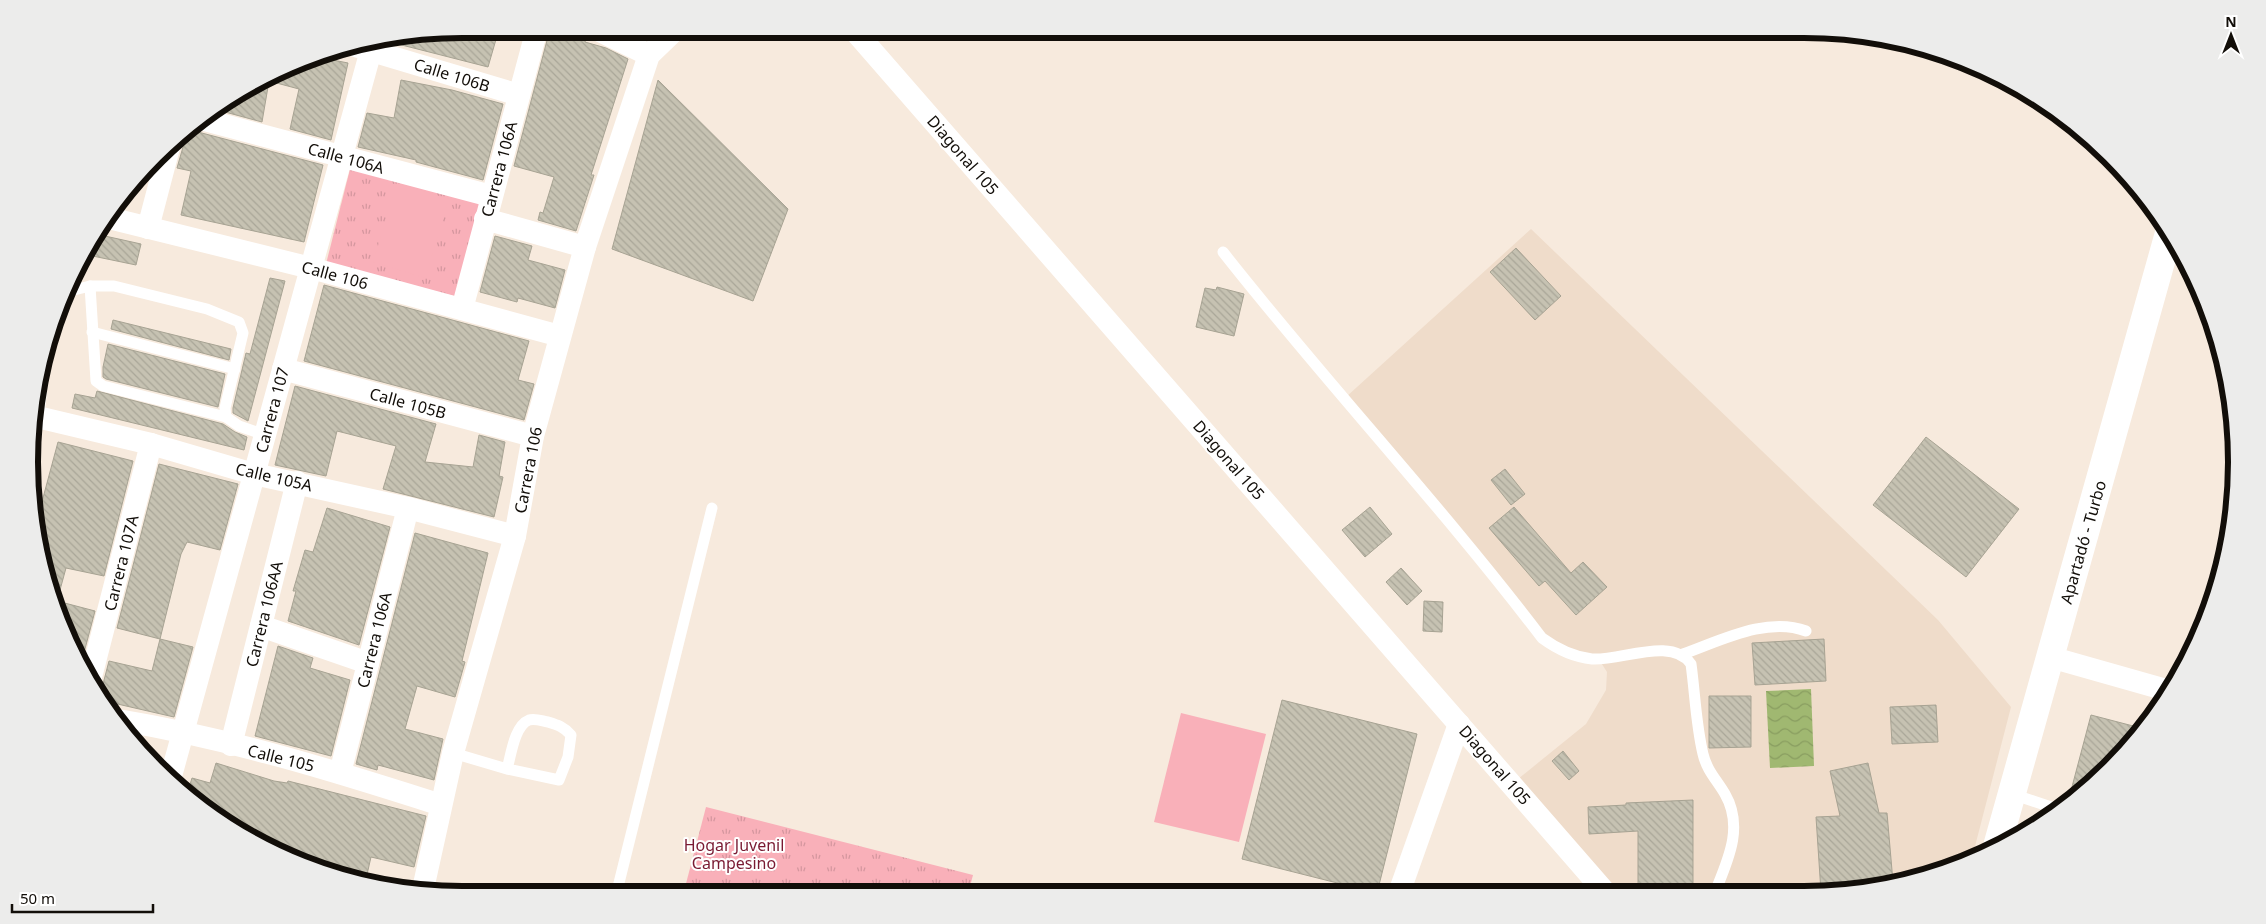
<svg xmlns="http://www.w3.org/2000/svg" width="2266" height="924" font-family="'Noto Sans',sans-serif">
	<defs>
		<pattern id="park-tufts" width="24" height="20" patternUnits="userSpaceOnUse" patternTransform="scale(1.25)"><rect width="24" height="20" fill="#f9b0b9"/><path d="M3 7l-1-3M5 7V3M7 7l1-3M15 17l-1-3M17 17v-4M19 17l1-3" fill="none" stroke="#d4969e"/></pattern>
		<pattern id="water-waves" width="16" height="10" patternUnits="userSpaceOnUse" patternTransform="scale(1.25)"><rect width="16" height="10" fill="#a0b871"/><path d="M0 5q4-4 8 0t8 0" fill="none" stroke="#899d60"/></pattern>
		<pattern id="building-back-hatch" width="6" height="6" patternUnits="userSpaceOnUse" patternTransform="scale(1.25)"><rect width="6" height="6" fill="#c6c2b2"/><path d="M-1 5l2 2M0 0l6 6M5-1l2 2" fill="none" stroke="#a9a698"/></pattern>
	</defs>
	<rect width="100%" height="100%" fill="#f7eadd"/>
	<path fill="#efdcca" d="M1531,229l407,391 73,87 -39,151 -111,34h-246l-97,-113 68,-55 20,-34 1,-18 -7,-11 -53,-18 -201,-246z"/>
	<g fill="url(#park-tufts)">
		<path d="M350,169l132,33 -24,95 -132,-33z"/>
		<path d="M706,807l267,68 -5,19 -285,1z"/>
	</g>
	<g fill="#f9b0b9">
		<path d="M397,183l52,16 -24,79 -52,-16z"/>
		<path d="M1181,713l85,21 -27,108 -85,-20z"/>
	</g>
	<path fill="url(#water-waves)" d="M1811,689l3,77 -44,2 -4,-77z"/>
	<g fill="url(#building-back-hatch)" stroke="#a7a393">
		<path d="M462,29h9l26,7 -9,31 -102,-26z"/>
		<path d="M550,29h21l13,4 2,4 -1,5 21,6 22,11 -37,116h3l-18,56 -38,-11 2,-8 3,1 11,-36 -40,-11z"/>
		<path d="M313,56l35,7 -17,77 -41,-11 9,-40 -30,-8 -7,41 -48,-13 31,-22z"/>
		<path d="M401,80l51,10 51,14 -20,76 -67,-18v-2l-58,-13 9,-34 27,5z"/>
		<path d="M658,80l130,129 -35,92 -141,-52z"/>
		<path d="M190,126l8,6 125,33 -19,77 -123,-27 10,-44 -14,-3 6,-21 -2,-10v-4z"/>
		<path d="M96,234l45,10 -5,21 -53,-11z"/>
		<path d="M495,236l37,10 -4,14 37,10 -10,38 -37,-10 -1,4 -37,-10z"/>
		<path d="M1516,248l45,48 -26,24 -45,-48z"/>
		<path d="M270,278l15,3 -37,140 -15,-8v-5l13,-55 4,1z"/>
		<path d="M324,285l205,56 -11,39 16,4 -10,36 -220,-59z"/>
		<path d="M1217,287l27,7 -10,42 -38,-9 9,-39 11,2z"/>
		<path d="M113,320l118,29 -2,11 -118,-31z"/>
		<path d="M108,344l117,30 -7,33 -112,-28 -3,-2v-10z"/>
		<path d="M295,386l141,38 -11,38 48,5 6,-32 26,7 -6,34 4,1 -9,40 -111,-28 13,-43 -59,-15 -11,45 -51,-11z"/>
		<path d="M97,391l126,33 12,8 12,5 -3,13 -172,-42 3,-14 20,4z"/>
		<path d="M1926,437l93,72 -53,68 -93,-72z"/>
		<path d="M58,442l75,19 -29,115 -38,-8 -9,33 38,10 -14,53 -19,-36 -25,-81 -1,-23z"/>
		<path d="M159,464l79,20 -18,66 -33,-8 -6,12 -21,85 -43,-11z"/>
		<path d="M1505,469l20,25 -14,11 -20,-25z"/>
		<path d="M1370,507l22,27 -27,23 -23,-27z"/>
		<path d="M1514,507l57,66 12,-11 24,25 -31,28 -31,-34 -6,5 -50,-58z"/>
		<path d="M327,508l63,19 -31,118 -71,-24 8,-30h-3l12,-41 8,2z"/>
		<path d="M415,533l73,20 -26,108 3,1 -10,35 -38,-11 -12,43 38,10 -9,41 -56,-15 -1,5 -21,-6z"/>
		<path d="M1401,568l21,23 -15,14 -21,-23z"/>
		<path d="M1424,601l19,1 -1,30 -19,-1z"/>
		<path d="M160,639l33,8 -19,70 -74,-17 -3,-7 6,-9 6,-23 43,10z"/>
		<path d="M1824,639l2,42 -71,4 -3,-42z"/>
		<path d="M278,646l35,12 -3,10 40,12 -19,76 -76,-20z"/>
		<path d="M1709,696h42v51l-42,1z"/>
		<path d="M1282,700l135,34 -40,159 -135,-34z"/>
		<path d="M1936,705l2,37 -46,2 -2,-37z"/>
		<path d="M2091,715l46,12 -3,10 -45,51 -21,14z"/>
		<path d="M1563,751l16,20 -10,9 -17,-19z"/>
		<path d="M216,763l58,18 13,2 1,-2 138,35 -12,51 -43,-10 -5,22 -43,-7 -125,-66 -11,-12 5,-16 18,5z"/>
		<path d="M1868,763l11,50h8l6,69 -32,10h-40l-5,-75 24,-1 -10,-45z"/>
		<path d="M1693,800v92h-55v-61l-49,3 -1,-27 38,-2v-2z"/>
	</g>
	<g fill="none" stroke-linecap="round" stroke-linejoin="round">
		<g stroke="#fff" stroke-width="11">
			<path d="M1223,252c103,131 218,253 319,386 15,11 31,19 50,21 29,2 80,-23 99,5 4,29 5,61 12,90 4,17 14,26 22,40 19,33 3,66 -10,98"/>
			<path d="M90,286l6,95 7,5 123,31"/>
			<path d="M66,292l24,-6h24l93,23 32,13 4,11 -18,75 1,9 13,9 26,9"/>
			<path d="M92,332l143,37"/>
			<path d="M1683,654c37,-13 84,-38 123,-23"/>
			<path d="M453,753l54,16 52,11 9,-23 3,-22c-7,-8 -13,-10 -23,-13 -6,-1 -13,-4 -19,-2 -15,6 -18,36 -22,49"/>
			<path d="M2012,794l45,15"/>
			<path d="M1059,892l24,2"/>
			<path d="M616,895l96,-387"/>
		</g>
		<g stroke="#fff" stroke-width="22">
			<path d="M596,29l53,26"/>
			<path d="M853,29l752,863"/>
			<path d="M355,46l164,49"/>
			<path d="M201,119l290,77"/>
			<path d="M109,218l202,50 249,68"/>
			<path d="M485,219l100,28"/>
			<path d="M148,228l22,-84"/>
			<path d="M462,309l75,-280"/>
			<path d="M283,369l250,67"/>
			<path d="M33,416l118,28 103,30 154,34 107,28"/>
			<path d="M33,416l3,-24"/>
			<path d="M261,626l107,37"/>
			<path d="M2050,657l120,34"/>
			<path d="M90,681l61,-237"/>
			<path d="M118,720c110,18 217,51 323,85"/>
			<path d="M231,745l66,-263"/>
			<path d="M340,773l68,-265"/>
			<path d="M171,776l202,-733"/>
			<path d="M423,889l30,-136 62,-217 18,-100 52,-189 64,-192 27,-26"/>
			<path d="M1399,893l60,-169"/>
		</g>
		<path stroke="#fff" stroke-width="28" d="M1996,850l173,-617"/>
	</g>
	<g text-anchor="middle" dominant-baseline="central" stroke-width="4" stroke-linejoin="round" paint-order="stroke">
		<g font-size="16" fill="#120e09" stroke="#fff">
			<text transform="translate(452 75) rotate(17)">Calle 106B</text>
			<text transform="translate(963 155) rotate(49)">Diagonal 105</text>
			<text transform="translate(346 158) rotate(15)">Calle 106A</text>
			<text transform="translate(499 169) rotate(-75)">Carrera 106A</text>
			<text transform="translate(335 275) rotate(15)">Calle 106</text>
			<text transform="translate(408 403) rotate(15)">Calle 105B</text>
			<text transform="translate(272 410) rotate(-75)">Carrera 107</text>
			<text transform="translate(1229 460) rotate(49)">Diagonal 105</text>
			<text transform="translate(528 470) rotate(-79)">Carrera 106</text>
			<text transform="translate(274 477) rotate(13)">Calle 105A</text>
			<text transform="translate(2083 542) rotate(-74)">Apartadó - Turbo</text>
			<text transform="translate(121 563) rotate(-76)">Carrera 107A</text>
			<text transform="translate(264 614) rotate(-76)">Carrera 106AA</text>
			<text transform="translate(374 640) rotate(-76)">Carrera 106A</text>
			<text transform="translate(281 758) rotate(14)">Calle 105</text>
			<text transform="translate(1495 765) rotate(49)">Diagonal 105</text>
		</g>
		<g font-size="16" fill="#791a32" stroke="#fff">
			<text x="734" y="845">Hogar Juvenil<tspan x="734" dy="18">Campesino</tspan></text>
		</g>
	</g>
	<path d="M0 0H2266V924H0ZM462 38H1804A424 424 0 0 1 2228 462V462A424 424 0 0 1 1804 886H462A424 424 0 0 1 38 462V462A424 424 0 0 1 462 38Z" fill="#ececeb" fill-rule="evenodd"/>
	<path fill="none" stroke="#120e09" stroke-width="6" d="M462 38H1804A424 424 0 0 1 2228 462V462A424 424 0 0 1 1804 886H462A424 424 0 0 1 38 462V462A424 424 0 0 1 462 38Z"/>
	<g transform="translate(2231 35)" stroke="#ffffff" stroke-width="4" paint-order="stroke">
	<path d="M0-4L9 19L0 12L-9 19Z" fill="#120e09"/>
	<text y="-8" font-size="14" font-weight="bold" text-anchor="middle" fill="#120e09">N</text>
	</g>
	<path d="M12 904v8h141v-8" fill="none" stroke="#120e09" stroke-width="2.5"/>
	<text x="20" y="904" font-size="15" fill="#120e09" stroke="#ffffff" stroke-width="4" paint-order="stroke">50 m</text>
</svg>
